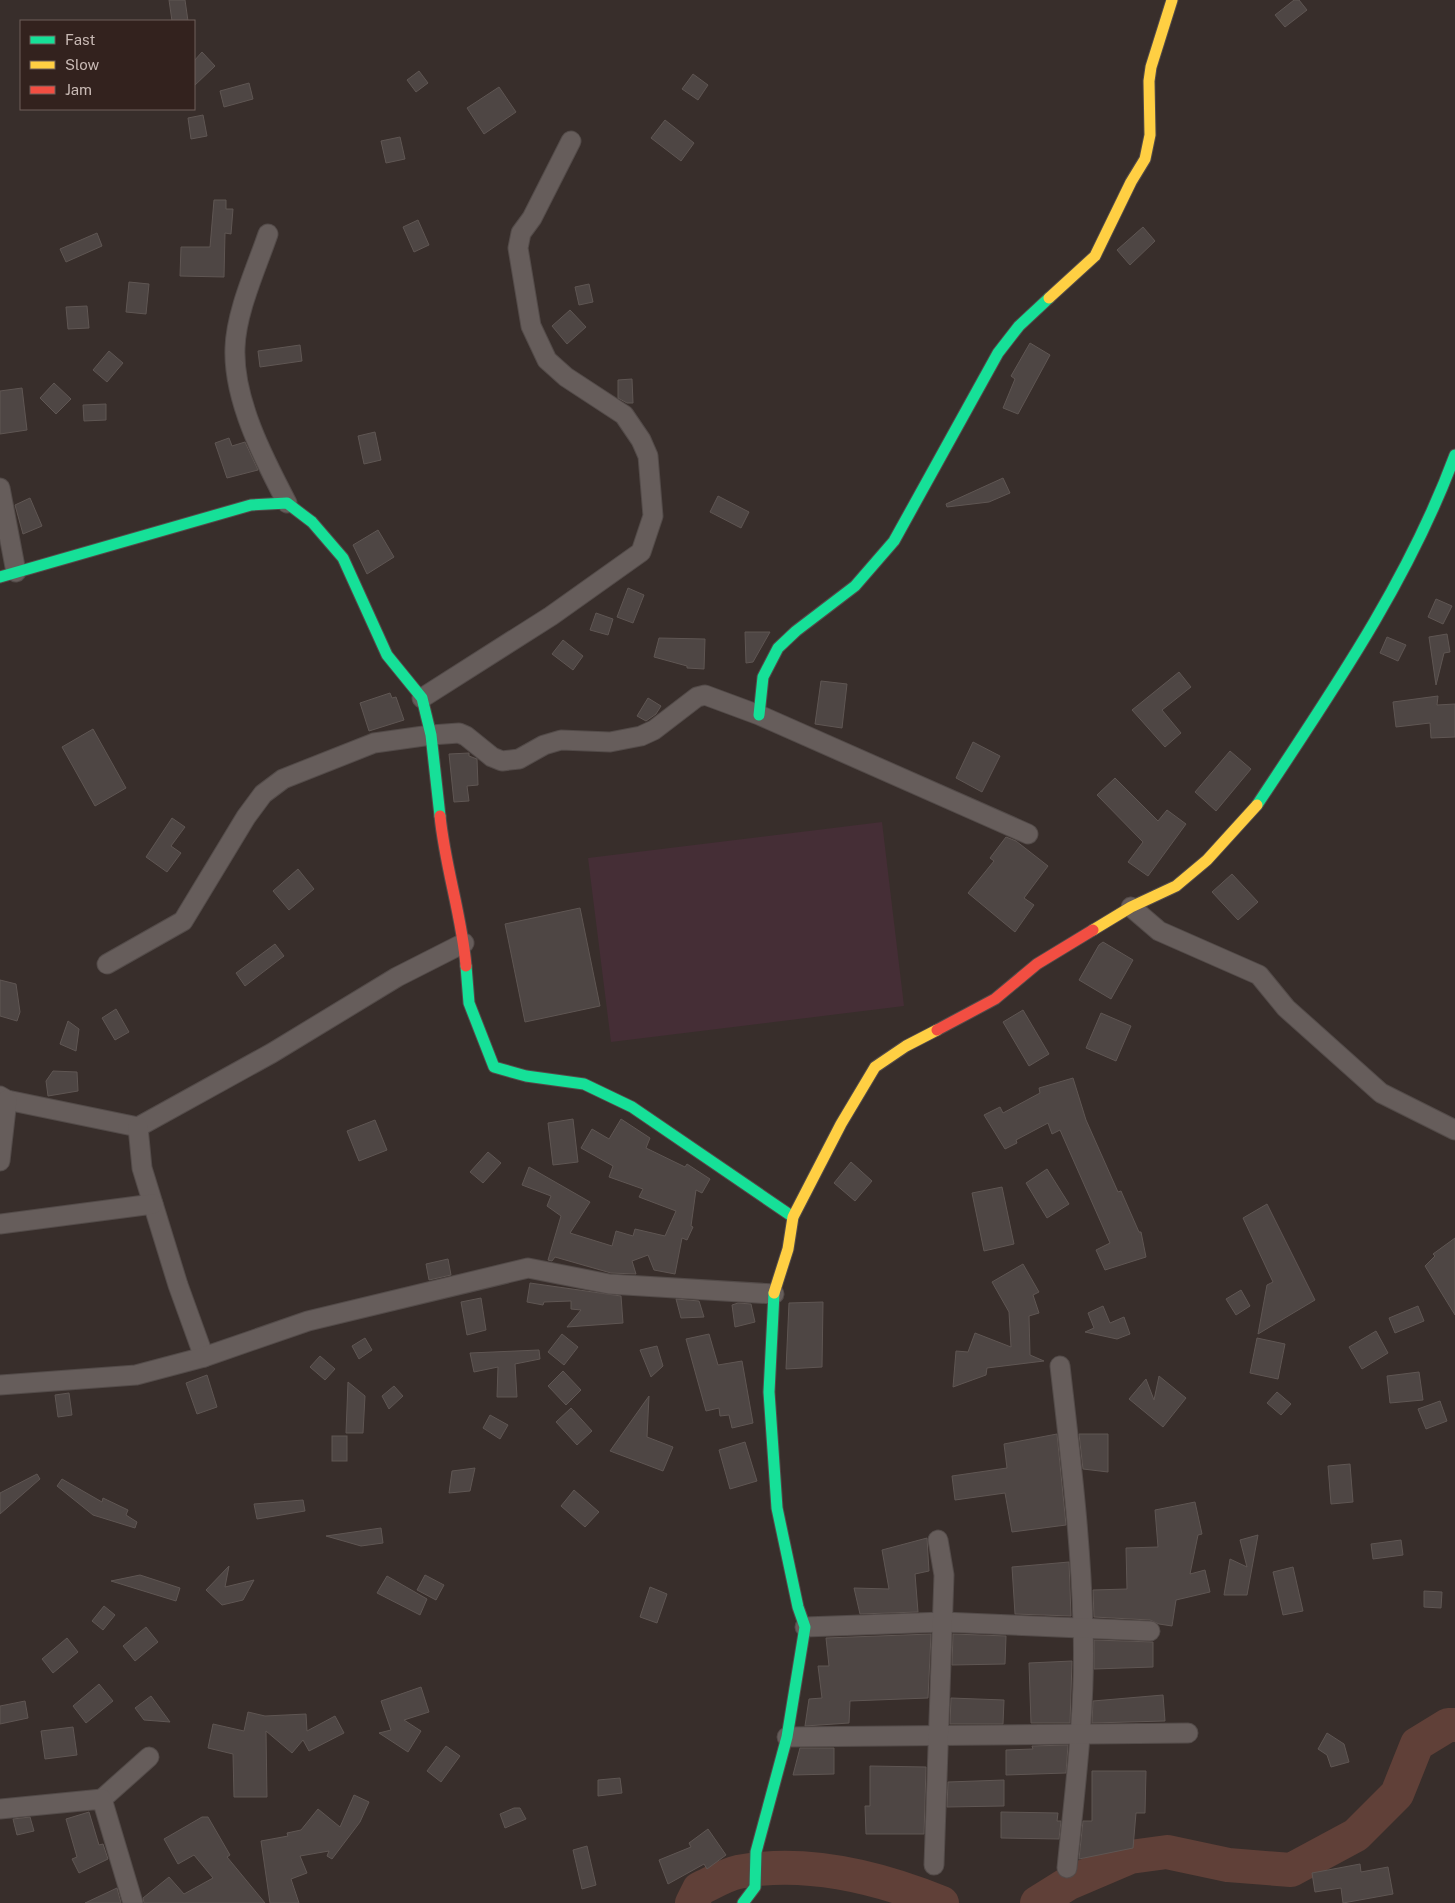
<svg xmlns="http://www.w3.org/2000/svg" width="1455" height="1903" font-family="'Public Sans',sans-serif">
	<rect width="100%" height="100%" fill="#382e2b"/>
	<path fill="#452e36" d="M882,822l22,184 -293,36 -23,-184z"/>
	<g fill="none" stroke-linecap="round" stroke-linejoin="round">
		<g stroke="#604038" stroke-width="34">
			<path d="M692,1903l7,-14c13,-6 26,-14 39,-17 69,-13 140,5 204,31"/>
			<path d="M1037,1903l32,-20 61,-26 37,-5 61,13 63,5 65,-35 41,-41 20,-50 31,-19h7"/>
		</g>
	</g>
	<g fill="#4e4644" stroke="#5f5653">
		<path d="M169,0h16l3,21h-16z"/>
		<path d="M1294,0h5l8,10 -22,17 -10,-12z"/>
		<path d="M202,52l13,14 -21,20v-25z"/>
		<path d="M419,71l9,12 -12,9 -9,-12z"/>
		<path d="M693,74l15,11 -10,15 -16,-11z"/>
		<path d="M249,83l4,16 -29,8 -4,-16z"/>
		<path d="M499,87l17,25 -32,22 -17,-26z"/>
		<path d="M203,115l4,21 -16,3 -3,-21z"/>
		<path d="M665,120l29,23 -13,18 -30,-23z"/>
		<path d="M400,137l5,22 -19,4 -5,-22z"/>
		<path d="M214,200h12v9h7l-2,25 -6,-1 -1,44 -44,-1 1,-29h29z"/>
		<path d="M418,220l11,25 -15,7 -11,-25z"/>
		<path d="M1143,227l12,14 -25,24 -13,-15z"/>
		<path d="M97,233l5,13 -36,16 -6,-13z"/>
		<path d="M129,282l20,2 -3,30 -20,-2z"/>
		<path d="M589,284l4,18 -14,3 -4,-18z"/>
		<path d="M87,306l2,22 -21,1 -2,-22z"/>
		<path d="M570,310l16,17 -19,17 -15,-18z"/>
		<path d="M1030,343l20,12 -32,59 -15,-6 12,-29 -4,-3z"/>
		<path d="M300,345l2,16 -42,6 -2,-16z"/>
		<path d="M109,351l14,12 -16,19 -14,-12z"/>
		<path d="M632,379l1,24h-6l-9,-5v-18z"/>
		<path d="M54,383l17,16 -15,15 -16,-16z"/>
		<path d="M22,388l5,42 -27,4v-43z"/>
		<path d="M106,404v16l-22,1 -1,-16z"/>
		<path d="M375,432l6,28 -17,4 -6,-28z"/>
		<path d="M229,438l3,8 13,-4 13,28 -31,8 -12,-35z"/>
		<path d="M1003,478l7,15 -21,9 -42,5 -1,-3z"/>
		<path d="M718,496l31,16 -8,16 -31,-16z"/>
		<path d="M30,498l12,28 -19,8 -8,-29z"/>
		<path d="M378,530l16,27 -27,17 -14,-29z"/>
		<path d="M628,588l16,7 -11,28 -16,-6z"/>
		<path d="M1436,599l16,7 -9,18 -15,-7z"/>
		<path d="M596,613l17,6 -5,16 -18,-5z"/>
		<path d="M745,632h25l-17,30 -7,1z"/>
		<path d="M1447,634l3,18 -6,1 -8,32 -7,-48z"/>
		<path d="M1387,637l19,8 -8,16 -18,-8z"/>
		<path d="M659,638l46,1 -1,30 -17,-1v-2l-33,-9z"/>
		<path d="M563,640l20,16 -10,14 -21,-16z"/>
		<path d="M1179,672l12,15 -29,23 19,23 -16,14 -33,-37z"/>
		<path d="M821,681l26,3 -5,44 -27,-4z"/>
		<path d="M390,693l2,5 4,-1 8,23 -35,11 -9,-28z"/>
		<path d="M1438,696l-1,9 18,-1v33l-24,1 -1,-15 -34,4 -3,-25z"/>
		<path d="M648,698l13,8 -5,8 -10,7 -9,-5z"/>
		<path d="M93,729l33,59 -31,18 -33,-59z"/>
		<path d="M973,742l27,14 -18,36 -26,-14z"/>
		<path d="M1230,751l21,18 -35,42 -21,-19z"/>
		<path d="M469,753v3l8,3 1,26 -11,1 2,15 -15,1 -5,-48z"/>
		<path d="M1115,778l43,43 9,-11 19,14 -38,52 -20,-14 15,-20 -46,-47z"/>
		<path d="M172,818l13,9 -14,19 10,7 -14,19 -21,-15z"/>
		<path d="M1006,837l10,4 32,25 -24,32 10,7 -19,27 -47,-39 26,-32 -4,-3z"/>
		<path d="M298,869l16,20 -25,21 -16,-19z"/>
		<path d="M1232,874l26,28 -20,18 -26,-28z"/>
		<path d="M580,908l20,98 -75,16 -20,-98z"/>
		<path d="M1103,942l30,18 -22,39 -32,-19 20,-35z"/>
		<path d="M275,944l9,12 -39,30 -9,-13z"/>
		<path d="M0,980l16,4 4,28 -3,9 -17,-5z"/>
		<path d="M116,1009l13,23 -14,8 -13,-22z"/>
		<path d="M1023,1010l26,44 -20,12 -26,-44z"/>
		<path d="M1101,1013l30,13 -15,35 -30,-13z"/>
		<path d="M68,1021l11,8 -3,22 -16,-7z"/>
		<path d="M53,1071l24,1 1,19 -30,5 -2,-15z"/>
		<path d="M1073,1078l13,42 32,72 3,-1 18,41h2l5,25 -41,13 -9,-20 14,-7 -50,-113 -8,4 -4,-11 -32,17 1,3 -12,6 -21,-34 16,-8 3,6 37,-20 -1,-5z"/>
		<path d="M573,1119l5,43 -25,3 -5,-42z"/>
		<path d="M621,1119l29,19 -4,10 39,19 2,-3 23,15 -8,14 -6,-3 -5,36 2,1 -6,13 -5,-2 -7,36 -21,-4 -6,-15 -16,6 4,13 -25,-1 -56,-16 -3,4 -4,-1 13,-44 -14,-10 4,-10 -29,-11 7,-18 61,35 -20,31 42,13 4,-15 17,5 2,-7 30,7 11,-25 -37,-14 4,-8 -34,-12 4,-11 -32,-18 11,-19 17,10z"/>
		<path d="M375,1120l12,30 -28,11 -12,-30z"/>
		<path d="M488,1152l13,11 -18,20 -13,-11z"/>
		<path d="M851,1162l21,19 -17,20 -21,-18z"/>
		<path d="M1047,1169l22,35 -22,14 -21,-35z"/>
		<path d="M1002,1187l12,57 -30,7 -12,-58z"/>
		<path d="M1267,1204l48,96 -57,34 9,-49 6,-3 -30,-64z"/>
		<path d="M1455,1238v77l-30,-49 10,-10 -2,-2z"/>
		<path d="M448,1259l3,16 -22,5 -3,-16z"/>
		<path d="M1023,1264l16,28 -6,3 6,18 -10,3 1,39 14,6 -57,7 -1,7 -33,12 3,-36 12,1 7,-19 36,14 -2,-35 -17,-30z"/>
		<path d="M530,1283l91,13 2,27 -56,4 14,-17 -10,-1v-8l-27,1 -1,3 -16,-3z"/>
		<path d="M1241,1290l9,16 -14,9 -10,-16z"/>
		<path d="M481,1298l5,32 -19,5 -6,-33z"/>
		<path d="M676,1299l23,2 5,16 -23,1z"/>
		<path d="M823,1302l-1,65 -36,2 3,-66z"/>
		<path d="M738,1303l13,1 4,18 -20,5 -3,-22z"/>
		<path d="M1103,1306l7,17 14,-6 6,17 -13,5 -32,-7 9,-4 -6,-15z"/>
		<path d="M1418,1306l6,15 -29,12 -6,-15z"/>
		<path d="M1376,1331l12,22 -26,16 -13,-22z"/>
		<path d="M562,1334l16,13 -14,18 -16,-13z"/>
		<path d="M709,1334l9,31 24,-4 11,62 -21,5 -3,-13 -9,1 -1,-8 -13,3 -20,-72z"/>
		<path d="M365,1338l7,12 -13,9 -7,-13z"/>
		<path d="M1257,1338l28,6 -7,35 -28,-6z"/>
		<path d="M657,1346l6,20 -12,11 -11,-27z"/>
		<path d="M539,1350l1,9 -25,5 2,33h-20l1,-30 -24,5 -4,-19z"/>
		<path d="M320,1356l15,13 -10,11 -15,-13z"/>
		<path d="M563,1371l18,19 -15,15 -18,-19z"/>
		<path d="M1419,1372l4,28 -33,3 -3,-27z"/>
		<path d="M207,1375l10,32 -20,7 -11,-31z"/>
		<path d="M1159,1376l27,22 -23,29 -34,-28 17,-20 8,21z"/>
		<path d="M348,1382l17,14 -2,37h-17z"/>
		<path d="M394,1386l9,10 -14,13 -7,-13z"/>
		<path d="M1277,1392l14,12 -10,11 -14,-12z"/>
		<path d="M69,1393l3,22 -14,2 -3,-22z"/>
		<path d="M649,1396l-2,41 26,10 -10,24 -53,-20z"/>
		<path d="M1440,1401l7,20 -21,8 -8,-20z"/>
		<path d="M571,1408l21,23 -15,14 -21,-23z"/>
		<path d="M490,1415l18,10 -8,14 -17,-11z"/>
		<path d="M1057,1434l9,91 -54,7 -7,-39 -50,7 -3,-24 55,-8 -3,-24z"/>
		<path d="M1079,1434h29v38l-25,-3z"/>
		<rect x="332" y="1436" width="15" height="25"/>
		<path d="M745,1442l12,39 -27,8 -11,-39z"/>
		<path d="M1350,1464l3,38 -22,2 -3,-38z"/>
		<path d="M475,1468l-5,23 -21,2 3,-22z"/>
		<path d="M37,1474l3,5 -40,35v-21z"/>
		<path d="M62,1479l40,23 1,-4 25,12 -2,5 11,7 -2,6 -42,-13 -36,-29z"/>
		<path d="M574,1490l25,22 -14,15 -24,-21z"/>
		<path d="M303,1500l2,11 -48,8 -3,-15z"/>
		<path d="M1195,1502l7,32 -4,1 -8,39 15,-4 5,22 -34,8 -4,26 -13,-2 -9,-4 -56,-3 -1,-27 34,-1 -1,-41 32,-1 -3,-37z"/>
		<path d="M381,1528l2,15 -22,3 -35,-10z"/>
		<path d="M1258,1535l-11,60h-23l6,-36 17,8 -7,-27z"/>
		<path d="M927,1538l2,33 -14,3 3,38 -58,2 -6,-26 35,1 -7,-39z"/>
		<path d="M1401,1540l2,15 -30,4 -2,-15z"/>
		<path d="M1069,1562l2,54 -56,-2 -3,-47z"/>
		<path d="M229,1566l-4,21 29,-7 -11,20 -21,5 -16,-15z"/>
		<path d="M1293,1567l10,44 -20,4 -10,-43z"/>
		<path d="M140,1575l40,13 -4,13 -65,-20z"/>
		<path d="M425,1575l19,10 -8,15 -19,-10z"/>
		<path d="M387,1576l40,23 -7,16 -43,-22z"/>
		<path d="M650,1587l17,7 -10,29 -17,-6z"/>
		<path d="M1424,1591l18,1 -1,16 -17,-1z"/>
		<path d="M104,1606l11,9 -12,15 -11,-9z"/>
		<path d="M146,1627l12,15 -23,19 -12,-15z"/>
		<path d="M931,1634l-3,64 -78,3 -1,22 -44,3 4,-27 13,-1 -4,-32h11l-3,-28z"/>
		<path d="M953,1634l53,2 -1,28 -53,1z"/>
		<path d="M67,1638l11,14 -25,21 -11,-14z"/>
		<path d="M1094,1640l59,2v25l-59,2z"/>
		<path d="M1072,1661l-2,62h-39l-2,-60z"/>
		<path d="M99,1684l14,17 -27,22 -13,-17z"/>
		<path d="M421,1687l8,25 -25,8 17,11 -13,21 -29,-19 12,-3 -10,-29z"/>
		<path d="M1163,1695l2,26 -73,2 1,-22z"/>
		<path d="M151,1696l19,26 -26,-2 -9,-12z"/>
		<path d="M951,1698l53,2 -1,24h-53z"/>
		<path d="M25,1701l3,17 -28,6v-18z"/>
		<path d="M248,1712l17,4 41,-2 1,17 28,-15 9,17 -35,18 -6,-11 -11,13 -26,-22 1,66h-33l-1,-43 -25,-6 5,-24 31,7z"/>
		<path d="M73,1727l4,28 -32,4 -4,-28z"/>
		<path d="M1327,1733l17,11 5,18 -18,5 -4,-12 -9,-6z"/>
		<path d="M1068,1745l-2,28 -60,2v-25l27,-1 -1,-3z"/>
		<path d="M446,1746l14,10 -19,26 -14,-11z"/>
		<path d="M800,1748h34v26l-41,1z"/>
		<path d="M870,1766l56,1 -2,67h-58l-1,-28h5z"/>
		<path d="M1092,1771h54l-1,42h-9l-3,35 -54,11 4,-38h9z"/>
		<path d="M620,1778l2,15 -24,3v-16z"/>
		<path d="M1004,1780v26l-57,1 1,-25z"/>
		<path d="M354,1795l15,7 -9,20 -28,37 -5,-3 2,-5 -29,5 7,17 -16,6 8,24h-29l-9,-62 27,-5 -1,-3 14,-3 17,-21 22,18z"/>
		<path d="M514,1808h6l6,11 -21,9 -5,-14z"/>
		<path d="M89,1812l10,33 4,-1 5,15 -29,14 -7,-14 5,-2 -11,-38z"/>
		<path d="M1001,1812l57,1 -1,8h4l-2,18 -58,-1z"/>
		<path d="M30,1817l4,14 -17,4 -4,-16z"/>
		<path d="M202,1817h6l22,38 -3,2 38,46h-121l-1,-5 26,-21 15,17 29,-16 -19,-23 -16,9 -14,-25z"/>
		<path d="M708,1829l18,26 -19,14 -3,-5 -36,20 -9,-24 32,-13 -2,-4z"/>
		<path d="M587,1846l9,39 -14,4 -9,-39z"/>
		<path d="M1360,1864l1,8 27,-5 5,27 -50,9 -2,-15 -26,4 -3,-19z"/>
		<path d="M117,1888l4,15h-36z"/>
	</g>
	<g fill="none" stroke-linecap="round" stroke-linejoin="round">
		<g stroke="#534b49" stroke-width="21">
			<g id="street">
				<path d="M268,234c-12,35 -32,78 -33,114 -2,52 29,111 52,155"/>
				<path d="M0,488l16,84"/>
				<path d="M422,698l129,-82 90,-64 12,-36 -5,-60 -7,-16 -17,-25 -58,-38 -19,-17 -16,-34 -13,-78 3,-15 11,-15 39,-77"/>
				<path d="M1131,907l28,24 100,44 27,33 95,85 74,37"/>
				<path d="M107,964l76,-43 63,-104 17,-23 20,-15 91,-36 57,-8 28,-2 7,3 26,21 10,4 17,-2 25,-14 17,-5 49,2 31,-6 13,-6 43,-33 8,-2 54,20 269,119"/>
				<path d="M0,1096l7,4 131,27 134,-74 125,-76 67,-34"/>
				<path d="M138,1127l4,41 36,117 26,72"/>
				<path d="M0,1161l7,-61"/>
				<path d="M0,1224l153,-20"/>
				<path d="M1060,1366c10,87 21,173 23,260 3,81 -8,162 -16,242"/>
				<path d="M0,1385l136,-10 68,-18 104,-36 220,-53 81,16 165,10"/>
				<path d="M805,1627l138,-5 207,9"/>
				<path d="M787,1737l401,-4"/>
				<path d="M102,1799l47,-42"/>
				<path d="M0,1809l102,-10 31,104"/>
				<path d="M934,1865l10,-290 -6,-35"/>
			</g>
		</g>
		<g stroke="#534b49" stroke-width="13">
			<g id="fast">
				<path d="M0,577l251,-72 36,-2 25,19 31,36 44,97 35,43 9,37 9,81"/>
				<path d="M759,715l4,-38 15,-29 18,-17 59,-45 39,-45 104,-188 21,-27 30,-28"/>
				<path d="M1257,805c74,-112 151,-223 198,-350"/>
				<path d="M466,966l3,37 25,64 32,9 58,8 48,23 161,110"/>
				<path d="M743,1903l12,-16 1,-35 31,-115 18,-110 -7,-20 -21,-99 -8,-116 5,-99"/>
			</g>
		</g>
		<g stroke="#534b49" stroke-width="13">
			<g id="slow">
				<path d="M1049,298l46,-42 36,-74 14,-23 5,-24 -1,-54 2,-14 21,-67"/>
				<path d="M1093,930l38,-23 45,-21 31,-26 50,-55"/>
				<path d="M774,1293l14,-44 5,-32 48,-93 34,-57 31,-21 31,-16"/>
			</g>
		</g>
		<g stroke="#534b49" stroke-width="13">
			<g id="jam">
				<path d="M440,816c5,51 22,100 26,150"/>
				<path d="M937,1030l58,-31 42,-35 56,-34"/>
			</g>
		</g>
		<use href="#street" stroke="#665d5b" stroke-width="19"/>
		<use href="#fast" stroke="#16e098" stroke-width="11"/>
		<use href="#slow" stroke="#ffcf43" stroke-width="11"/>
		<use href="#jam" stroke="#f24e42" stroke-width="11"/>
	</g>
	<rect x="20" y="20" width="175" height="90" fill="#33221e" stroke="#6f5f5a"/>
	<rect x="30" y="36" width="25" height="8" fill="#16e098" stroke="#6f5f5a"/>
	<text x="65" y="45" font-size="15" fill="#c9bab5">Fast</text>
	<rect x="30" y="61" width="25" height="8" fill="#ffcf43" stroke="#6f5f5a"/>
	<text x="65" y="70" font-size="15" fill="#c9bab5">Slow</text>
	<rect x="30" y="86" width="25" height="8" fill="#f24e42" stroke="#6f5f5a"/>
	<text x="65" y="95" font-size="15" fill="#c9bab5">Jam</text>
</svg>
